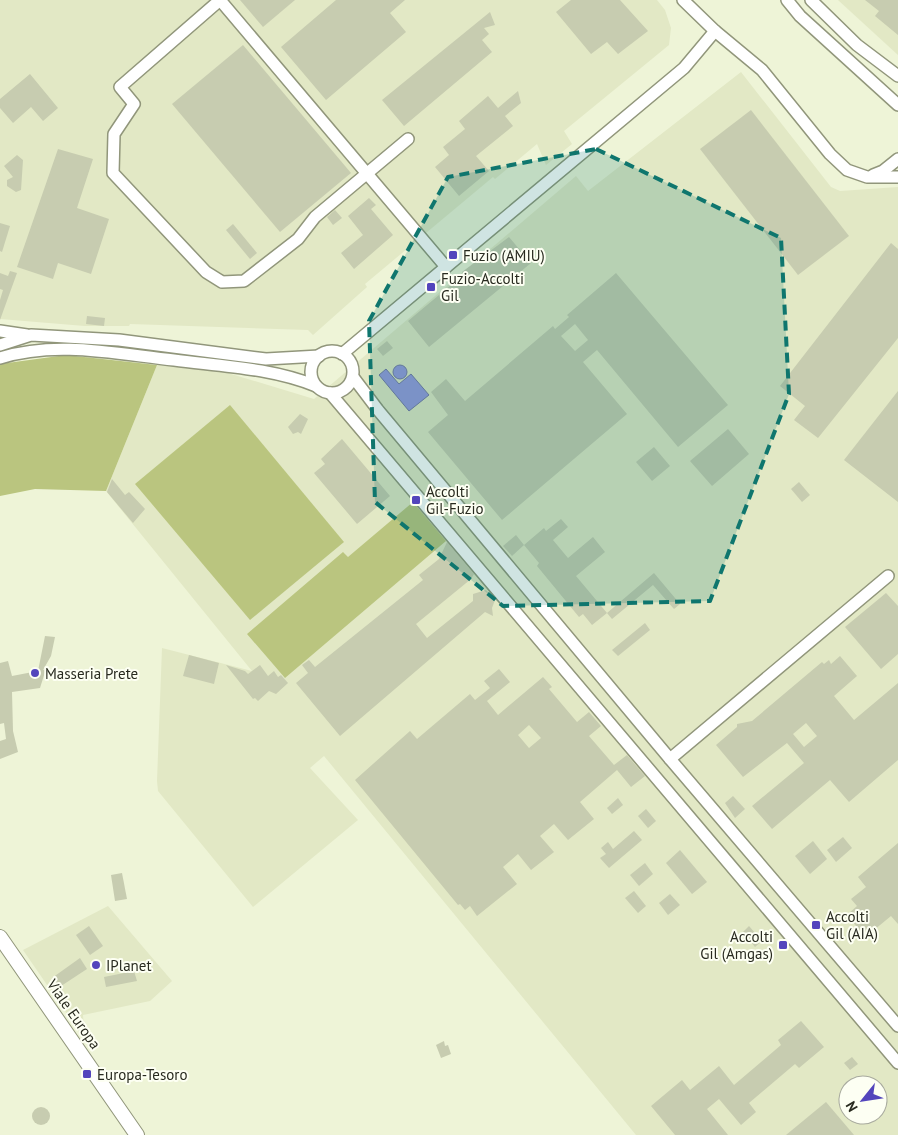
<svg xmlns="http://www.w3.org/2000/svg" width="898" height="1135" font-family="'PT Sans',sans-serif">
	<rect width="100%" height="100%" fill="#eef4d7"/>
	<g fill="#e2e8c5" fill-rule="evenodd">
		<path d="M0,0h657l8,10 6,18 -2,17 -105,86 8,13 -26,21 -9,-21 -42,35 -2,-2 -128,107 2,3 -54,48 -5,-5 -178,-6 -1,2h-44l-85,-7z"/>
		<path d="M838,0h60v55z"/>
		<path d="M741,72l90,115 9,4 58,-4v948h-262l-312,-379 -14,12 48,52 -105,87 -95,-116 -1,-10 5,-133 90,23 -146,-180 51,-126 -5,-15 162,49 262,-223 12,15zM848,1085h30v30h-30z"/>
		<path d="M108,906l64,75 -22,20 -67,14 2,25 -62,-90z"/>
	</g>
	<g fill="#bac57f">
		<path d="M66,355l91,10 -51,126 -71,-2 -35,7v-132z"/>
		<path d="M230,405l114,137 -94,78 -115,-136z"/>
		<path d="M413,502l33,39 -161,137 -38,-44 96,-82 5,5z"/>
	</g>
	<g fill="#9799de" stroke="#7678a5">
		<circle cx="400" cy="372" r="7"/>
		<path d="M386,369l13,15 12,-10 18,21 -20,16 -30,-36z"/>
	</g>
	<g fill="#c7ccb0" fill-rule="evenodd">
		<path d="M240,0h55l-32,27z"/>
		<path d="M336,0h69l-15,13 16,19 -80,68 -45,-53z"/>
		<path d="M571,0h49l28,31 -30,23 -11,-12 -16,12 -35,-42z"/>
		<path d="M865,0h33v35l-23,-19 4,-5z"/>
		<path d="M490,12l5,13 -11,3 5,6 -7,6 10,12 -88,74 -22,-26z"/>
		<path d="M243,45l108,128 -71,59 -108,-128z"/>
		<path d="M30,74l28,34 -15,13 -12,-14 -18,16 -13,-15v-9z"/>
		<path d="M518,91l3,12 -16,13 8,10 -37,30 13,15 -30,25 -24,-29 14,-12 -6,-8 22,-18 -6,-8 29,-25 10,12z"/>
		<path d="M751,110l98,126 -51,39 -98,-126z"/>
		<path d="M58,149l35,10 -16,49 32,11 -18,55 -33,-11 -5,16 -36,-12z"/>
		<path d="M17,155l6,5 -2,30 -5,2 -9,-6v-6l6,-3 -9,-11z"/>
		<path d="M369,198l7,7 -5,4 22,26 -39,34 -13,-16 22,-18 -15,-19z"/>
		<path d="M335,210l7,8 -9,7 -6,-8z"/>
		<path d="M0,223l10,3 -8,26 -2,-1z"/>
		<path d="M233,224l24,29 -7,6 -24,-29z"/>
		<path d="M509,237l22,26 -102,84 -21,-26 56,-47 -2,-2z"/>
		<path d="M891,243l7,6v89l-80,100 -24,-18 11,-14 -25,-20z"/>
		<path d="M10,271l7,2 -17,47v-20l3,-10 -3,-1v-16l8,3z"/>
		<path d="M616,273l112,132 -50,42 -81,-97 -14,12 44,52 -125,106 -74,-88 20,-17 -17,-23 15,-13 19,22 88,-75 2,3 14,-12 -2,-2zM575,324l13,16 -13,11 -14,-15z"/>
		<path d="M87,316l18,2 -1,8 -18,-2z"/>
		<path d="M387,341l6,7 -10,8 -6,-7z"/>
		<path d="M898,391v111l-54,-42z"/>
		<path d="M300,414l8,5 -7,15 -3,-2 -5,2 -5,-7z"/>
		<path d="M728,429l21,25 -37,32 -22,-25z"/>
		<path d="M342,439l48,57 -33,28 -43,-51 11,-9 -4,-5z"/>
		<path d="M654,447l16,19 -18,15 -16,-19z"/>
		<path d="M112,479l13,16 4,-3 16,17 -12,14 -26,-31z"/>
		<path d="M799,482l11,13 -8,7 -11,-13z"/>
		<path d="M561,519l7,8 -15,13 15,18 25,-21 12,15 -29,24 31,37 -15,12 -9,-11 -4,3 -42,-51 2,-3 -15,-18 20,-17 2,3z"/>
		<path d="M516,535l8,10 -12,11 -9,-10z"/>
		<path d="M447,542l27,32 -3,5 -55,45 11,14 46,-37v-7l13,-4 9,10 -3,8 1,8 -8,-4 -145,124 -44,-53 12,-10 -6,-8 7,-5 6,7 108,-87 -4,-5 20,-16z"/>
		<path d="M654,573l26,31 -6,5 -21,-24 -41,34 -5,-6z"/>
		<path d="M886,593l12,13v48l-17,15 -36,-42z"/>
		<path d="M645,623l5,7 -32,26 -6,-6z"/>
		<path d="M45,636l10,1 -4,19 -8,14 3,-1 -6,19 -28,4 1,39 5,21 -18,7v-18l6,-2 -2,-16 -4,1v-61l8,-2 4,15 26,-5z"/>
		<path d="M189,655l30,8 -5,21 -31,-8z"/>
		<path d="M840,656l17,20 -23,20 20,24 44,-37v77l-49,42 -19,-22 -58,49 -20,-23 52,-43 -17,-20 -44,34 -27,-32 21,-18v-3l15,-3 70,-59 2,2 5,-4 2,4zM806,723l11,13 -13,11 -11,-13z"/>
		<path d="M226,665l19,6 3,3 12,-9 8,11 6,-5 4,6 3,-2 7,8 -12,11 -7,-3 -11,10 -3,-3 -2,1z"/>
		<path d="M499,669l11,13 -23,19 11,14 45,-38 9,10 -3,2 28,33 12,-10 12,14 -12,10 25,29 13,-10 18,21 -14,11 -14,-17 -37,32 14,17 -26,21 -14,-16 -14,12 14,16 -23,18 -13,-16 -15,13 14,17 -40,32 -7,-10 -5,4 -5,-6 -2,1 -103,-125 55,-49 7,8 53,-45 5,6 15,-12 -6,-7zM529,725l12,13 -12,10 -11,-13z"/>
		<path d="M733,796l12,13 -10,9 -10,-15z"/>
		<path d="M618,798l5,7 -11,9 -5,-6z"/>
		<path d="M646,809l10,12 -8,7 -10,-12z"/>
		<path d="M634,831l8,9 -33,28 -9,-10 6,-4 -5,-6 7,-6 5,7z"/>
		<path d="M843,837l9,11 -16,14 -9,-12z"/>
		<path d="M813,841l14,18 -17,15 -15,-18z"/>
		<path d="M898,843v81l-7,-8 -17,14 -4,-4 -8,7 -15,-18 10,-9 -6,-7 15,-12 -8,-10z"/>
		<path d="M680,850l27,32 -15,12 -26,-31z"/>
		<path d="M645,863l8,11 -14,12 -9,-11z"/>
		<path d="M122,873l5,26 -12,2 -4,-26z"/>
		<path d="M634,891l12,15 -8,7 -13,-15z"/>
		<path d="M670,894l10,11 -12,10 -9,-12z"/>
		<path d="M89,926l14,20 -13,9 -14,-20z"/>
		<path d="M749,926l13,15 -7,6 -12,-15z"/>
		<path d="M80,958l7,11 -29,19 -6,-10z"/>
		<path d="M134,971l3,10 -31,6 -2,-10z"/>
		<path d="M801,1021l23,26 -25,21 -4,-4 -46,39 7,9 -15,13 -22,-26 -12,10 21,26h-53l-24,-29 31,-26 8,10 29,-24 15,19 47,-40 -3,-5z"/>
		<path d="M444,1041l1,5 3,-1 3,9 -10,4 -5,-13z"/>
		<path d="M852,1057l6,7 -8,6 -6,-7z"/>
		<path d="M826,1102l28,33h-68z"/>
		<circle cx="41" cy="1116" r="9"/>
	</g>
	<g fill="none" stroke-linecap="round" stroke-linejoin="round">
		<g stroke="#91967b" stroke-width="14">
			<g id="minor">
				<path d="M220,0l-100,87 14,17 -20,30 -1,39 93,99 16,10 22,-1 54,-42 17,-22 93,-78"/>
				<path d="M220,0l226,267"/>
				<path d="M683,0l32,31 47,39 68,84 17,16 20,7h31"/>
				<path d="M787,0l13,16 98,89"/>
				<path d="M811,0l46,45 41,31"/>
				<path d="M873,175l10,-4 15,-12"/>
				<path d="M0,331l27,4"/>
				<path d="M0,345l31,-10 88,5 147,19 53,-3"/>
				<circle cx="332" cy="372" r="21"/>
				<path d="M342,354l342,-286 31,-37"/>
				<path d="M0,358c56,-18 117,-4 174,2 47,6 98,8 142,26"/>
				<path d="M353,377l25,33 292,349 228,267"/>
				<path d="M330,393l568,670"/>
				<path d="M670,759l218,-183"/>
			</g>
		</g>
		<g stroke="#91967b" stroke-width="16">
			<path id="major" d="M0,937l137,198"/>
		</g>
		<use href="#minor" stroke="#fff" stroke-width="11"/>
		<use href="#major" stroke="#fff" stroke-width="14"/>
	</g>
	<path fill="#0f766e" fill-opacity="0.2" stroke="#0f766e" stroke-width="4" stroke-dasharray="10 6" stroke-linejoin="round" d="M596,149l185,89 8,156 -79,207 -207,5 -128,-104 -6,-181 79,-144z"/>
	<g fill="#5345bc" stroke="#fdfff3" stroke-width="2">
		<rect x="448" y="250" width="10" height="10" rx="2.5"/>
		<rect x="426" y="282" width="10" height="10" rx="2.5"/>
		<rect x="411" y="495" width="10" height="10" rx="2.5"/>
		<circle cx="35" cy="673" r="5"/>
		<rect x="811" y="920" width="10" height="10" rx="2.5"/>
		<rect x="778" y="940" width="10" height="10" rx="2.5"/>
		<circle cx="96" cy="965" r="5"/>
		<rect x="82" y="1069" width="10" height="10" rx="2.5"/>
	</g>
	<g text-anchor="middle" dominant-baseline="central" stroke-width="4" stroke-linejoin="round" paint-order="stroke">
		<g font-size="15" fill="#282a1f" stroke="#fdfff3" text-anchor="start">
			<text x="463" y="255">Fuzio (AMIU)</text>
			<text x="441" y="278">Fuzio-Accolti<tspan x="441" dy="17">Gil</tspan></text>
			<text x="426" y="491">Accolti<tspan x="426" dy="17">Gil-Fuzio</tspan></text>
			<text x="45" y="673">Masseria Prete</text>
			<text x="826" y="916">Accolti<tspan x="826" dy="17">Gil (AIA)</tspan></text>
			<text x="773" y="936" text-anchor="end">Accolti<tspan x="773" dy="17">Gil (Amgas)</tspan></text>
			<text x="106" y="965">IPlanet</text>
			<text x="97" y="1074">Europa-Tesoro</text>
		</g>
		<g font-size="15" fill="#282a1f" stroke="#fdfff3">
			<text transform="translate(74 1014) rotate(55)">Viale Europa</text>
		</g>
	</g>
	<g transform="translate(863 1100) rotate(240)"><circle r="24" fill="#fdfff3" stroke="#a8aa9e"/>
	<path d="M0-4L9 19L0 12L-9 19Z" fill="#5345bc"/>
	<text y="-8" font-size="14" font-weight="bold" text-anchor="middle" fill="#282a1f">N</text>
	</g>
</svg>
